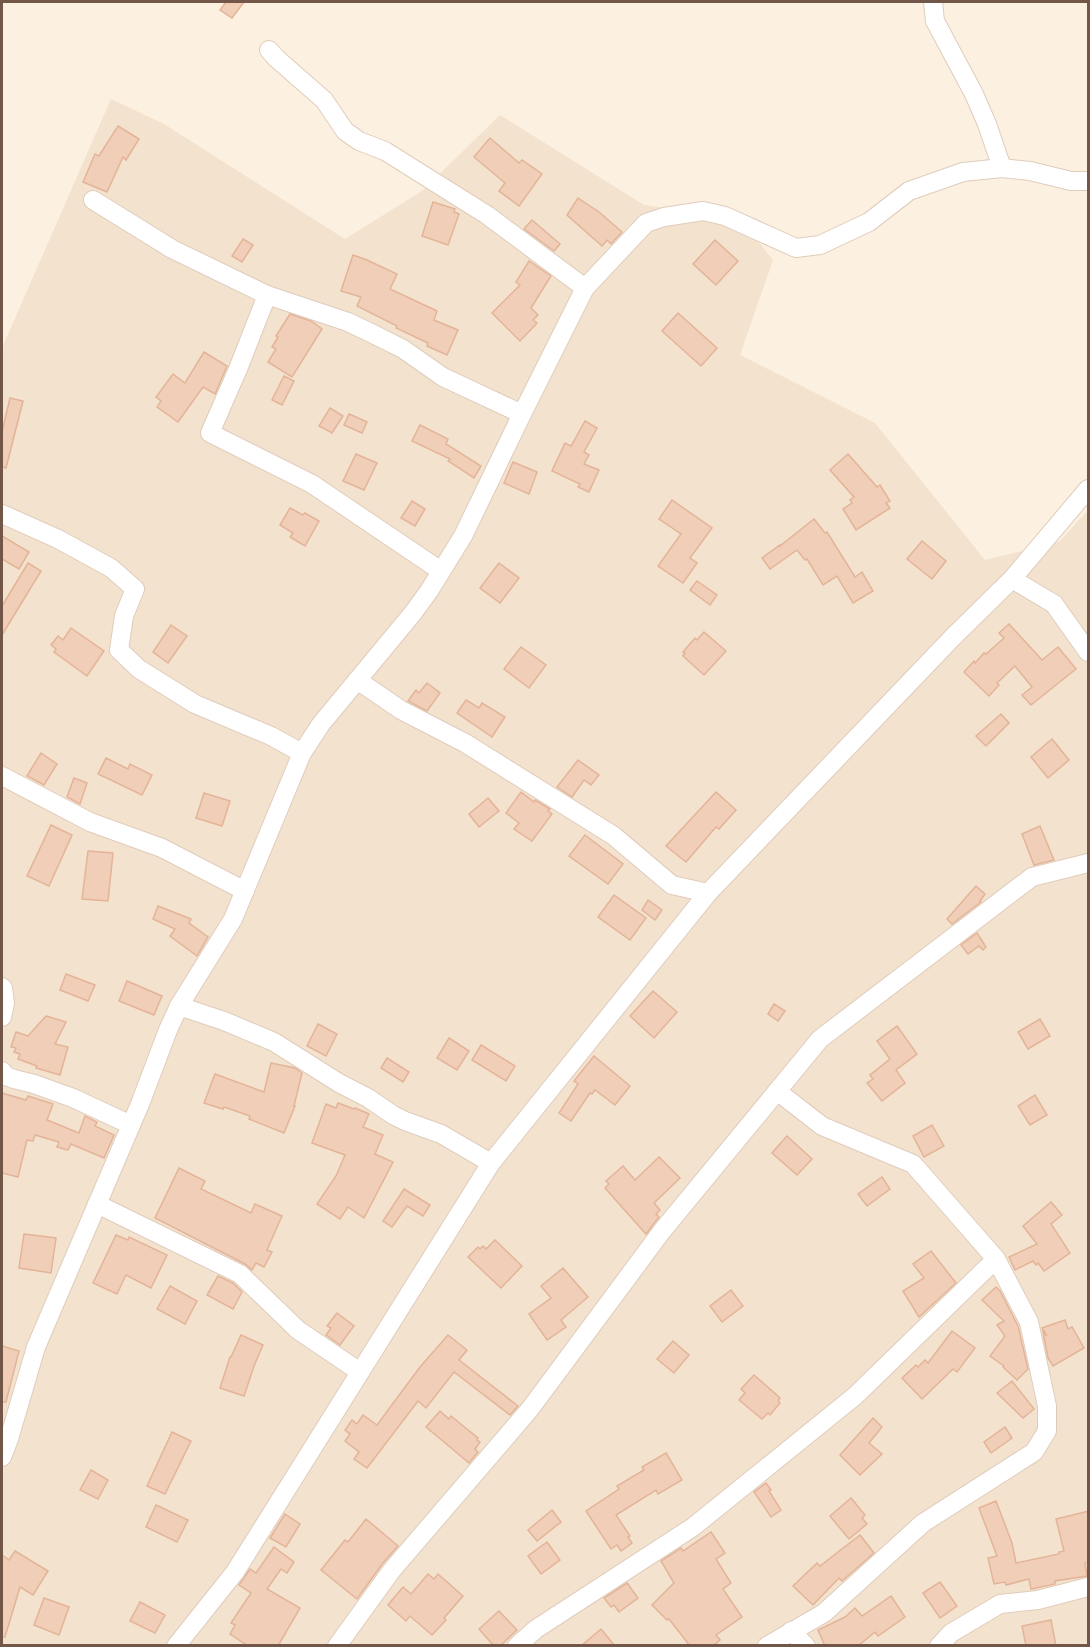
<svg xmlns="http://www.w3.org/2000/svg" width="1090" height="1647" font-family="'Source Sans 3',sans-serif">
	<rect width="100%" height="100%" fill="#fcf0e0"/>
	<path fill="#f3e2ce" d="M111,99l53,25 181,115 77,-48 78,-76 144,90 96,13 33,42 -33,95 135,68 110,137 74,-18 29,-32v1135l-1086,1v-1298z"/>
	<g fill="#f1ceb8" stroke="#e3b498" stroke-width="1.5">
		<path d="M226,2h18l-12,16 -12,-8z"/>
		<path d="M118,126l21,13 -13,21 -3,-3 -16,35 -24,-10 12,-28 4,2z"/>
		<path d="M490,138l29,25 3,-3 20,14 -23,32 -20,-15 6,-8 -31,-26z"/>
		<path d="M578,198l21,14 23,20 -11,12 -4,-4 -5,6 -35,-31z"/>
		<path d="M433,202l22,7 -1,3 5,2 -11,31 -26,-9z"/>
		<path d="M532,220l28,24 -6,7 -30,-22z"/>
		<path d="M243,239l10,6 -11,17 -10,-6z"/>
		<path d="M715,240l23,21 -22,24 -23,-21z"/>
		<path d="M353,255l14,5 30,14 -7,15 47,22 -3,9 24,10 -11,25 -20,-9 1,-3 -32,-15 1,-2 -40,-20 4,-9 -20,-6z"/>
		<path d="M529,261l22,15 -20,32 7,7 -5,5 4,3 -17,18 -28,-28 28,-28 -4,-3z"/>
		<path d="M678,313l39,35 -16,18 -39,-35z"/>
		<path d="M290,314l21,7 11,8 -30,48 -24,-15 8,-13 -4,-2 6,-10 -2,-1z"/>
		<path d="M204,352l23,14 -12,28 -12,-7 -25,35 -21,-15 4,-6 -5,-4 17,-23 12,9z"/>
		<path d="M284,376l10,5 -12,24 -10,-5z"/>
		<path d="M10,398l13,3 -17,67 -4,-1v-35z"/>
		<path d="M330,408l13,8 -11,17 -13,-7z"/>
		<path d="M349,414l18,8 -5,11 -18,-8z"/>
		<path d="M585,421l12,7 -13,24 5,3 -5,9 15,6 -10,22 -11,-5 2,-3 -28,-13 13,-28 6,3z"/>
		<path d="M420,425l28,14 -2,5 35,22 -7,12 -26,-17 2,-2 -38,-18z"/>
		<path d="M356,454l21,9 -13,27 -21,-9z"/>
		<path d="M848,454l29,33 3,-2 10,16 -4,2 4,5 -34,22 -13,-21 9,-6 -2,-3 4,-3 -24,-27z"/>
		<path d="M513,462l24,10 -8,22 -25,-11z"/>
		<path d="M672,500l40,28 -22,30 7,5 -14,20 -25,-17 23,-32 -22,-15z"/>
		<path d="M412,501l13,8 -10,17 -14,-8z"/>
		<path d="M290,508l13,7 2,-2 14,8 -14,25 -15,-9 3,-4 -13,-8z"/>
		<path d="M814,519l11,14 2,-1 28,45 7,-5 11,19 -20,12 -16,-27 -14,9 -16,-26 -2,1 -8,-10 -27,19 -8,-11 18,-13v1z"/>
		<path d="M2,536l27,16 -10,17 -17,-10z"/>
		<path d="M922,541l24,20 -14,18 -25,-20z"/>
		<path d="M28,563l13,8 -39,64v-29z"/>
		<path d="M499,563l20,15 -19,25 -20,-15z"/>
		<path d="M697,581l20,14 -7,10 -20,-15z"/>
		<path d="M1009,624l33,36 16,-13 18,22 -45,36 -9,-10 10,-8 -17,-21 -18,17 2,2 -10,11 -25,-24 10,-11 1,2 9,-10 2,1 18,-16 -5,-5z"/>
		<path d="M171,625l16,11 -19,27 -15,-11z"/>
		<path d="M71,628l33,23 -17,25 -33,-24 2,-3 -5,-4 7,-9 5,4z"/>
		<path d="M704,632l22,19 -22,24 -21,-19 2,-3 -2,-1 12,-14 2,2z"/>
		<path d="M521,647l25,18 -17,23 -25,-19z"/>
		<path d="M427,683l13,10 -13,18 -19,-10 8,-11 3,3z"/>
		<path d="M466,700l13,8 3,-5 23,14 -13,20 -35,-24z"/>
		<path d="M1001,714l8,9 -23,23 -10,-10z"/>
		<path d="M1052,739l17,21 -21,18 -17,-21z"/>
		<path d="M41,753l16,11 -13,21 -17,-9z"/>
		<path d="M106,758l22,11 2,-5 22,11 -10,20 -44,-21z"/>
		<path d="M578,760l21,15 -8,10 -7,-5 -12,17 -15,-10z"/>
		<path d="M74,778l13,5 -7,21 -13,-7z"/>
		<path d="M521,792l13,10 1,-2 15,9 -2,2 4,3 -20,27 -18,-12 5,-6 -13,-10z"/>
		<path d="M716,792l20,18 -17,19 -3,-2 -30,35 -20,-16z"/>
		<path d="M204,793l26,8 -8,25 -26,-8z"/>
		<path d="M488,798l11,13 -20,16 -10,-13z"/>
		<path d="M51,825l21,10 -23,51 -22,-10z"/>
		<path d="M1040,826l14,34 -20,5 -12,-31z"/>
		<path d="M585,835l38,29 -15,20 -39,-28z"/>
		<path d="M88,851l25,2 -5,48 -26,-2z"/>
		<path d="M976,886l9,8 -5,7 1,1 -29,22 -5,-5z"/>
		<path d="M614,895l32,23 -16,22 -32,-23z"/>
		<path d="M648,900l14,10 -7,10 -13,-10z"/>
		<path d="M158,906l33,13 -2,4 19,14 -11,19 -27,-20 5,-7 -22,-10z"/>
		<path d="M977,933l9,14 -3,3 -4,-4 -11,8 -7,-9z"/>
		<path d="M66,974l29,11 -7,16 -28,-11z"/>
		<path d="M127,981l35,15 -8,19 -35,-14z"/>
		<path d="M653,991l24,21 -23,26 -24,-22z"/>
		<path d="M774,1004l11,7 -7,10 -10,-7z"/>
		<path d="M46,1016l20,6 -11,22 13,3 -8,28 -24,-7 1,-2 -19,-7 2,-5 -6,-2 2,-4 -5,-1 5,-15 12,4z"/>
		<path d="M1040,1019l10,17 -22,13 -10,-17z"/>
		<path d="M318,1024l19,10 -11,22 -19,-10z"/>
		<path d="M897,1026l20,28 -21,16 9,13 -23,18 -15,-18 6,-4 -3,-4 20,-16 -13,-18z"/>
		<path d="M449,1038l20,13 -12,19 -20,-12z"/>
		<path d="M481,1045l34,21 -9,15 -34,-21z"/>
		<path d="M594,1056l36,30 -15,19 -20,-15 -3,4 -2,-1 -19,28 -12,-8 19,-29 -4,-3z"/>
		<path d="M387,1058l22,14 -6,10 -22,-14z"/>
		<path d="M271,1063l24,5 7,5 -8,33h1l-11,27 -35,-14 1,-3 -26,-9 -1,2 -19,-6 11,-29 49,18z"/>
		<path d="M2,1093l24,7 2,-4 25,8 -6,16 32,13 6,-17 12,6 -2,4 19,9 -10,23 -33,-14 -3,6 -11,-3 2,-5 -24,-7 -2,6 -6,-1 -9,37 -16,-4z"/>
		<path d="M1035,1095l12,20 -17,10 -12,-19z"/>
		<path d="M338,1103l16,6 1,-1 14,6 -6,13 20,8 -8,19 18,8 -29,56 -16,-11 -8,12 -23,-15 19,-28 9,-21 -33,-12 14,-39 10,4z"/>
		<path d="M932,1125l12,21 -20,11 -11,-21z"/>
		<path d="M787,1136l25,23 -15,16 -25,-22z"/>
		<path d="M659,1157l21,21 -26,25 6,7 -4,4 3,3 -13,17 -41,-46 4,-4 -3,-3 17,-15 12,14z"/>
		<path d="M179,1168l26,13 -4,8 50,24 4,-9 27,12 -15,34 5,2 -8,15 -8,-4 -4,7 -7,-6 -90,-46z"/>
		<path d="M882,1177l8,12 -23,17 -9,-12z"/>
		<path d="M404,1189l26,16 -7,11 -16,-10 -15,21 -9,-6z"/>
		<path d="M1051,1202l11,13 -11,9 19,29 -26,18 -6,-8 -2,2 -3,-4 -18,9 -6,-13 28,-13 -14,-18z"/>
		<path d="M24,1234l32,4 -5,35 -32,-5z"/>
		<path d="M116,1235l12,5 1,-3 38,18 -16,33 -25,-13 -9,19 -24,-11z"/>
		<path d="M495,1240l27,26 -21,22 -33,-31 10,-10 2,2 3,-3 3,3z"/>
		<path d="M931,1251l25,32 -37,34 -16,-26 21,-13 -11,-14z"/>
		<path d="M563,1268l25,29 -27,23 5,7 -19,13 -18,-26 22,-16 -10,-12z"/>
		<path d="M218,1276l15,7 9,9 -9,17 -26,-14z"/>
		<path d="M170,1286l27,15 -12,23 -28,-15z"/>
		<path d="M996,1287l4,4 18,35 10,43 -11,11 -14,-13 1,-1 -14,-10 15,-20 -8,-11 7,-4 -22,-21z"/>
		<path d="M731,1290l12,16 -21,16 -12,-16z"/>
		<path d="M337,1313l17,13 -14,19 -14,-10 5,-7 -4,-2z"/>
		<path d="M1065,1320l3,9 4,-2 12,21 -31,18 -5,-8 -5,-26 4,4 -5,-8z"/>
		<path d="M952,1331l23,17 -18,24 -4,-3 -31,30 -20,-21 14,-13 2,2 7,-7 3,3z"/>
		<path d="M241,1335l22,10 -9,21 -10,30 -24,-8 10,-31h1z"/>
		<path d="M448,1335l19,15 -8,10 59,46 -8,9 -56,-43 -28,36 -8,-7 -51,67 -13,-9 5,-7 -14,-11 5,-7 -5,-4 7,-10 5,4 6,-9 14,10 43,-58z"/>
		<path d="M673,1341l16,14 -15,18 -17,-14z"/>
		<path d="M2,1346l17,5 -13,51h-4z"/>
		<path d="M754,1375l26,23 -2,3 2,2 -10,12 -2,-2 -6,6 -23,-19 6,-7 -4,-4z"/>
		<path d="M1012,1381l22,28 -11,9 -26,-25z"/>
		<path d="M440,1411l9,8 2,-3 27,22 -1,2 3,2 -5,7 3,3 -9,11 -43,-36z"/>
		<path d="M873,1418l9,9 -13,16 13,11 -22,21 -20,-20z"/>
		<path d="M1005,1427l7,11 -21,15 -7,-11z"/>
		<path d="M172,1432l19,9 -26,53 -18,-8z"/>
		<path d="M666,1453l16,27 -24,14 -2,-4 -40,25 14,21 -2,1 4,6 -11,8 -4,-6 -6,4 -25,-38 33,-22 -2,-3 27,-16 -2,-3z"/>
		<path d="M91,1470l17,10 -10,19 -18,-9z"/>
		<path d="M766,1483l5,7 -2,1 12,19 -10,7 -17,-25z"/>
		<path d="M851,1498l14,17 -3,3 5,6 -18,15 -19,-23z"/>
		<path d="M996,1501l16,42 4,20 43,-9v-2l5,-1 -8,-32 33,-8v51l-4,1 2,13 -32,5v3l-24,5 -2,-10 -23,6 -1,-3 -11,2 -6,-26 9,-2 -18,-48z"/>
		<path d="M156,1505l32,15 -11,22 -31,-15z"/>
		<path d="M552,1510l9,12 -24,19 -9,-11z"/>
		<path d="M285,1514l15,10 -14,23 -16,-9z"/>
		<path d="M366,1519l32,27 -15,17 -26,36 -36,-29 24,-30 3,2z"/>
		<path d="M711,1532l14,21 -9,6 15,24 -8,6 19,28 -26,18 4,5 -7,6h-23l-21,-27 -2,1 -15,-15 22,-22 -13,-22 20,-13 2,3z"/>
		<path d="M860,1535l14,18 -32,28 -3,-3 -26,27 -20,-19 24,-23 3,3z"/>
		<path d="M547,1542l13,18 -19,14 -13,-18z"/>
		<path d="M274,1547l20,15 -7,11 -6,-4 -14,20 33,19 -22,38h-30l-18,-12 5,-9 -4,-2 20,-30 -12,-8 11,-16 6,4z"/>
		<path d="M15,1551l33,20 -15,24 -13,-8 -15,50h-3v-82l7,5z"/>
		<path d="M428,1574l6,5 4,-5 25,22 -19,22 2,2 -14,15 -22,-19 -4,5 -18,-16 15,-18 8,7z"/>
		<path d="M940,1582l17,24 -17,12 -17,-25z"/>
		<path d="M627,1583l11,15 -19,14 -5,-7 -3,2 -7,-9z"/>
		<path d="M891,1596l14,21 -27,19 -3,-4 -17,14h-33l-7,-16 27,-13 10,-9 7,8z"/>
		<path d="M44,1598l25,9 -10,28 -25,-10z"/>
		<path d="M140,1602l25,13 -10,18 -25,-12z"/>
		<path d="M499,1611l18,19 -17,16h-6l-15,-17z"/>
		<path d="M1051,1620l5,26h-30l-4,-20z"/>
		<path d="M601,1629l14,17h-34z"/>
	</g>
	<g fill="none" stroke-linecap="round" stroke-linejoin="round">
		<g stroke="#e0ccbc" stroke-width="20">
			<g id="street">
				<path d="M933,2l2,19 39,73 13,30 15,44"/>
				<path d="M269,50l7,8 48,42 21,31 14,10 26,10 102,64 98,73"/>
				<path d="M93,200l79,49 95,46 81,27 21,10 34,17 40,28 79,37 63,-126 61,-65 18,-6 39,-6 22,5 71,32 24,-3 49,-23 40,-31 54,-19 39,-4 28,3 41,10h17"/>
				<path d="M267,295l-29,74 -28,64 102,51 129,87"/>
				<path d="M2,514l56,25 53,29 24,21 -11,27 -5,34 20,19 56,35 76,32 31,17"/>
				<path d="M1012,579l42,25 34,48"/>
				<path d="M357,680l44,30 64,33 149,93 58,49 36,8"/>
				<path d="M2,776l88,46 72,26 83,43"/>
				<path d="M2,987l1,1 2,15 -3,14"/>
				<path d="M179,1006l45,15 50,21 65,41 29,15 25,17 12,6 36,13 50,29"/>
				<path d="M2,1071l4,5 8,3 20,5 39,14 58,27"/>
				<path d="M97,1204l143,70 58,56 62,42"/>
				<path d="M2,1457l7,-18 27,-92 104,-243 28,-74 11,-24 54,-87 69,-166 19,-29 92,-111 16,-22 34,-55 59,-122"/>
				<path d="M791,1631l15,15"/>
				<path d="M176,1646l59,-74 256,-409 217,-270 244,-255 60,-59 76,-90"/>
				<path d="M337,1646l55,-76 138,-161 132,-178 158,-192 212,-162 56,-14"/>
				<path d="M517,1646l19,-17 157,-102 162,-131 141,-137"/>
				<path d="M767,1646l57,-33 99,-90 111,-71 13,-21v-25l-18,-84 -33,-63 -83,-95 -91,-38 -45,-35"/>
				<path d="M939,1646l12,-13 49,-29 38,-4 50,-13"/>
			</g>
		</g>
		<use href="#street" stroke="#fff" stroke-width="18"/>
	</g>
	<rect width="1090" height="1647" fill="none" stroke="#725648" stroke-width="6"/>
</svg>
